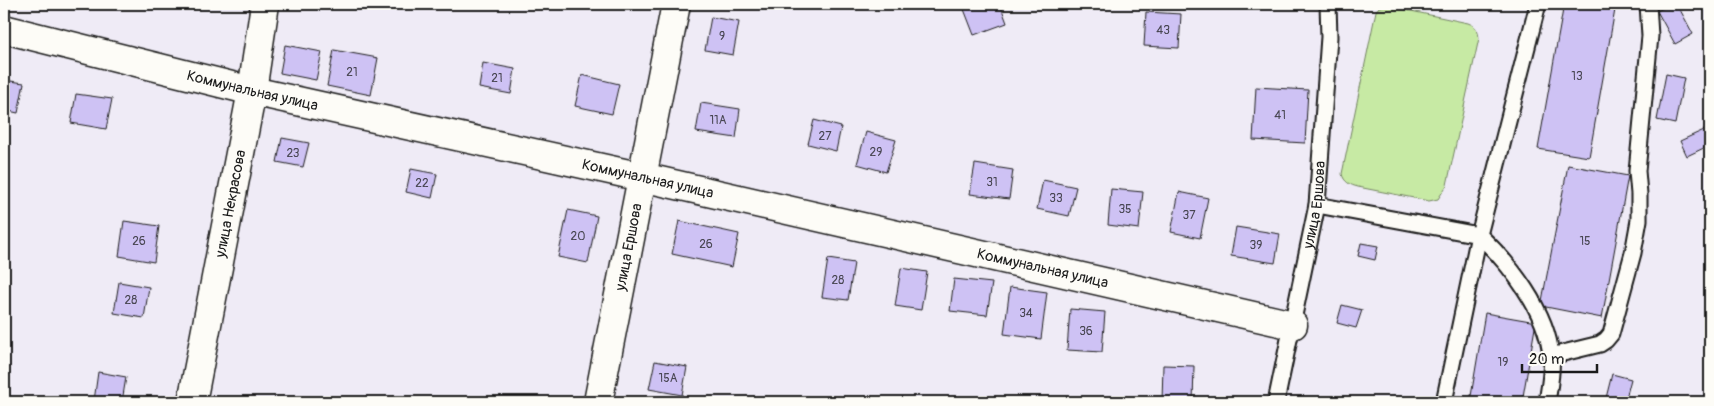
<svg xmlns="http://www.w3.org/2000/svg" width="1714" height="406" font-family="Pangolin,sans-serif">
	<rect width="100%" height="100%" fill="#efebf6"/>
	<filter id="ink" filterUnits="userSpaceOnUse"><feTurbulence type="fractalNoise" baseFrequency=".02" numOctaves="2"/><feDisplacementMap in="SourceGraphic" scale="10" xChannelSelector="R" yChannelSelector="G"/><feConvolveMatrix kernelMatrix="1 2 1 2 8 2 1 2 1" color-interpolation-filters="sRGB"/></filter>
	<g filter="url(#ink)">
		<path fill="#c7eaa4" stroke="#728360" d="M1387,6l81,17c8,3 10,7 11,15l-32,147 -9,14 -9,2 -71,-14c-8,-2 -14,-5 -16,-13l34,-163 3,-4z"/>
		<g fill="#cec2f4" stroke="#1c1c1c">
			<path d="M962,4h38l7,19 -33,12z"/>
			<path d="M1564,4h52l-27,153 -51,-8z"/>
			<path d="M1671,4h6l16,30 -18,10 -18,-33z"/>
			<path d="M1146,12l35,2 -2,34 -35,-2z"/>
			<path d="M711,17l28,5 -6,33 -28,-5z"/>
			<path d="M285,45l37,7 -6,28 -36,-7z"/>
			<path d="M334,50l44,8 -7,37 -44,-9z"/>
			<path d="M483,63l32,6 -4,25 -32,-6z"/>
			<path d="M1666,74l18,4 -9,46 -18,-4z"/>
			<path d="M582,75l37,9 -7,30 -37,-8z"/>
			<path d="M4,80l20,3 -6,30 -14,-3z"/>
			<path d="M1256,87l52,3 -3,53 -52,-3z"/>
			<path d="M76,94l36,5 -6,30 -35,-6z"/>
			<path d="M701,103l39,6 -4,29 -40,-6z"/>
			<path d="M814,120l27,7 -5,24 -28,-7z"/>
			<path d="M1704,130l6,15 -23,11 -7,-15z"/>
			<path d="M866,132l30,8 -10,32 -29,-8z"/>
			<path d="M282,138l27,5 -6,24 -26,-5z"/>
			<path d="M975,164l38,6 -4,29 -39,-5z"/>
			<path d="M1568,165l60,11 -26,142 -61,-12z"/>
			<path d="M411,169l26,5 -5,24 -26,-6z"/>
			<path d="M1043,180l33,7 -7,29 -32,-7z"/>
			<path d="M1111,189l32,3 -4,37 -31,-4z"/>
			<path d="M1179,192l29,6 -8,40 -29,-6z"/>
			<path d="M568,210l29,6 -9,47 -30,-6z"/>
			<path d="M124,221l35,5 -5,36 -35,-6z"/>
			<path d="M679,221l60,13 -7,33 -60,-13z"/>
			<path d="M1236,227l44,7 -5,29 -44,-7z"/>
			<path d="M1361,243l17,3 -3,14 -17,-4z"/>
			<path d="M828,259l26,4 -6,37 -26,-3z"/>
			<path d="M901,268l26,4 -6,38 -26,-4z"/>
			<path d="M954,279l38,4 -5,32 -37,-4z"/>
			<path d="M119,282l30,5 -5,31 -30,-5z"/>
			<path d="M1010,287l37,5 -6,47 -37,-5z"/>
			<path d="M1342,305l20,5 -6,18 -19,-5z"/>
			<path d="M1070,309l35,3 -3,40 -35,-2z"/>
			<path d="M1485,313l51,9 -14,80h-52z"/>
			<path d="M655,361l32,6 -5,28 -33,-6z"/>
			<path d="M1163,365l31,1 -1,36h-31z"/>
			<path d="M98,372l28,5 -4,25 -28,-1z"/>
			<path d="M1612,374l19,5 -6,23h-20z"/>
			<path d="M234,398l26,4h-27z"/>
		</g>
		<g fill="none" stroke-linecap="round" stroke-linejoin="round">
			<g stroke="#1c1c1c" stroke-width="19">
				<g id="service">
					<path d="M1538,4l-59,231c31,29 68,76 72,121 2,15 -2,32 -4,46"/>
					<path d="M1317,205l162,30 -35,167"/>
					<path d="M1551,356l49,-12 6,-4 5,-6 22,-81 6,-33v-26l-2,-23 13,-135 -2,-32"/>
					<path id="s1" d="M1276,402l41,-197 12,-168 -1,-33"/>
				</g>
			</g>
			<g stroke="#1c1c1c" stroke-width="31">
				<g id="minor">
					<path id="s2" d="M4,29l248,62 390,86 651,148"/>
					<path id="s3" d="M192,402l60,-311 13,-87"/>
					<path id="s4" d="M598,402l78,-398"/>
				</g>
			</g>
			<use href="#service" stroke="#fdfcf7" stroke-width="15"/>
			<use href="#minor" stroke="#fdfcf7" stroke-width="28"/>
		</g>
	</g>
	<g text-anchor="middle" dominant-baseline="central" stroke-width="4" stroke-linejoin="round" paint-order="stroke">
		<g font-size="12" fill="#484652">
			<text x="1163" y="30">43</text>
			<text x="722" y="36">9</text>
			<text x="352" y="72">21</text>
			<text x="1577" y="76">13</text>
			<text x="497" y="78">21</text>
			<text x="1280" y="115">41</text>
			<text x="718" y="120">11А</text>
			<text x="825" y="136">27</text>
			<text x="876" y="152">29</text>
			<text x="293" y="153">23</text>
			<text x="992" y="182">31</text>
			<text x="422" y="183">22</text>
			<text x="1056" y="198">33</text>
			<text x="1125" y="209">35</text>
			<text x="1189" y="215">37</text>
			<text x="578" y="236">20</text>
			<text x="139" y="241">26</text>
			<text x="1585" y="241">15</text>
			<text x="706" y="244">26</text>
			<text x="1256" y="245">39</text>
			<text x="838" y="280">28</text>
			<text x="131" y="300">28</text>
			<text x="1026" y="313">34</text>
			<text x="1086" y="331">36</text>
			<text x="1503" y="362">19</text>
			<text x="668" y="378">15А</text>
		</g>
		<g font-size="15" fill="#1c1c1c" stroke="#fdfcf7">
			<text stroke="none"><textPath href="#s2" startOffset="256">Коммунальная улица</textPath></text>
			<text stroke="none"><textPath href="#s2" startOffset="661">Коммунальная улица</textPath></text>
			<text stroke="none"><textPath href="#s3" startOffset="202">улица Некрасова</textPath></text>
			<text stroke="none"><textPath href="#s1" startOffset="201">улица Ершова</textPath></text>
			<text stroke="none"><textPath href="#s4" startOffset="158">улица Ершова</textPath></text>
			<text stroke="none"><textPath href="#s2" startOffset="1066">Коммунальная улица</textPath></text>
		</g>
	</g>
	<rect width="1714" height="406" fill="none" stroke="#fdfcf7" stroke-width="20"/>
	<rect x="10" y="10" width="1694" height="386" fill="none" stroke="#1c1c1c" stroke-width="2" filter="url(#ink)"/>
	<path d="M1522 364v8h75v-8" fill="none" stroke="#1c1c1c" stroke-width="2.5"/>
	<text x="1529" y="364" font-size="15" fill="#1c1c1c" stroke="#fdfcf7" stroke-width="4" paint-order="stroke">20 m</text>
</svg>
